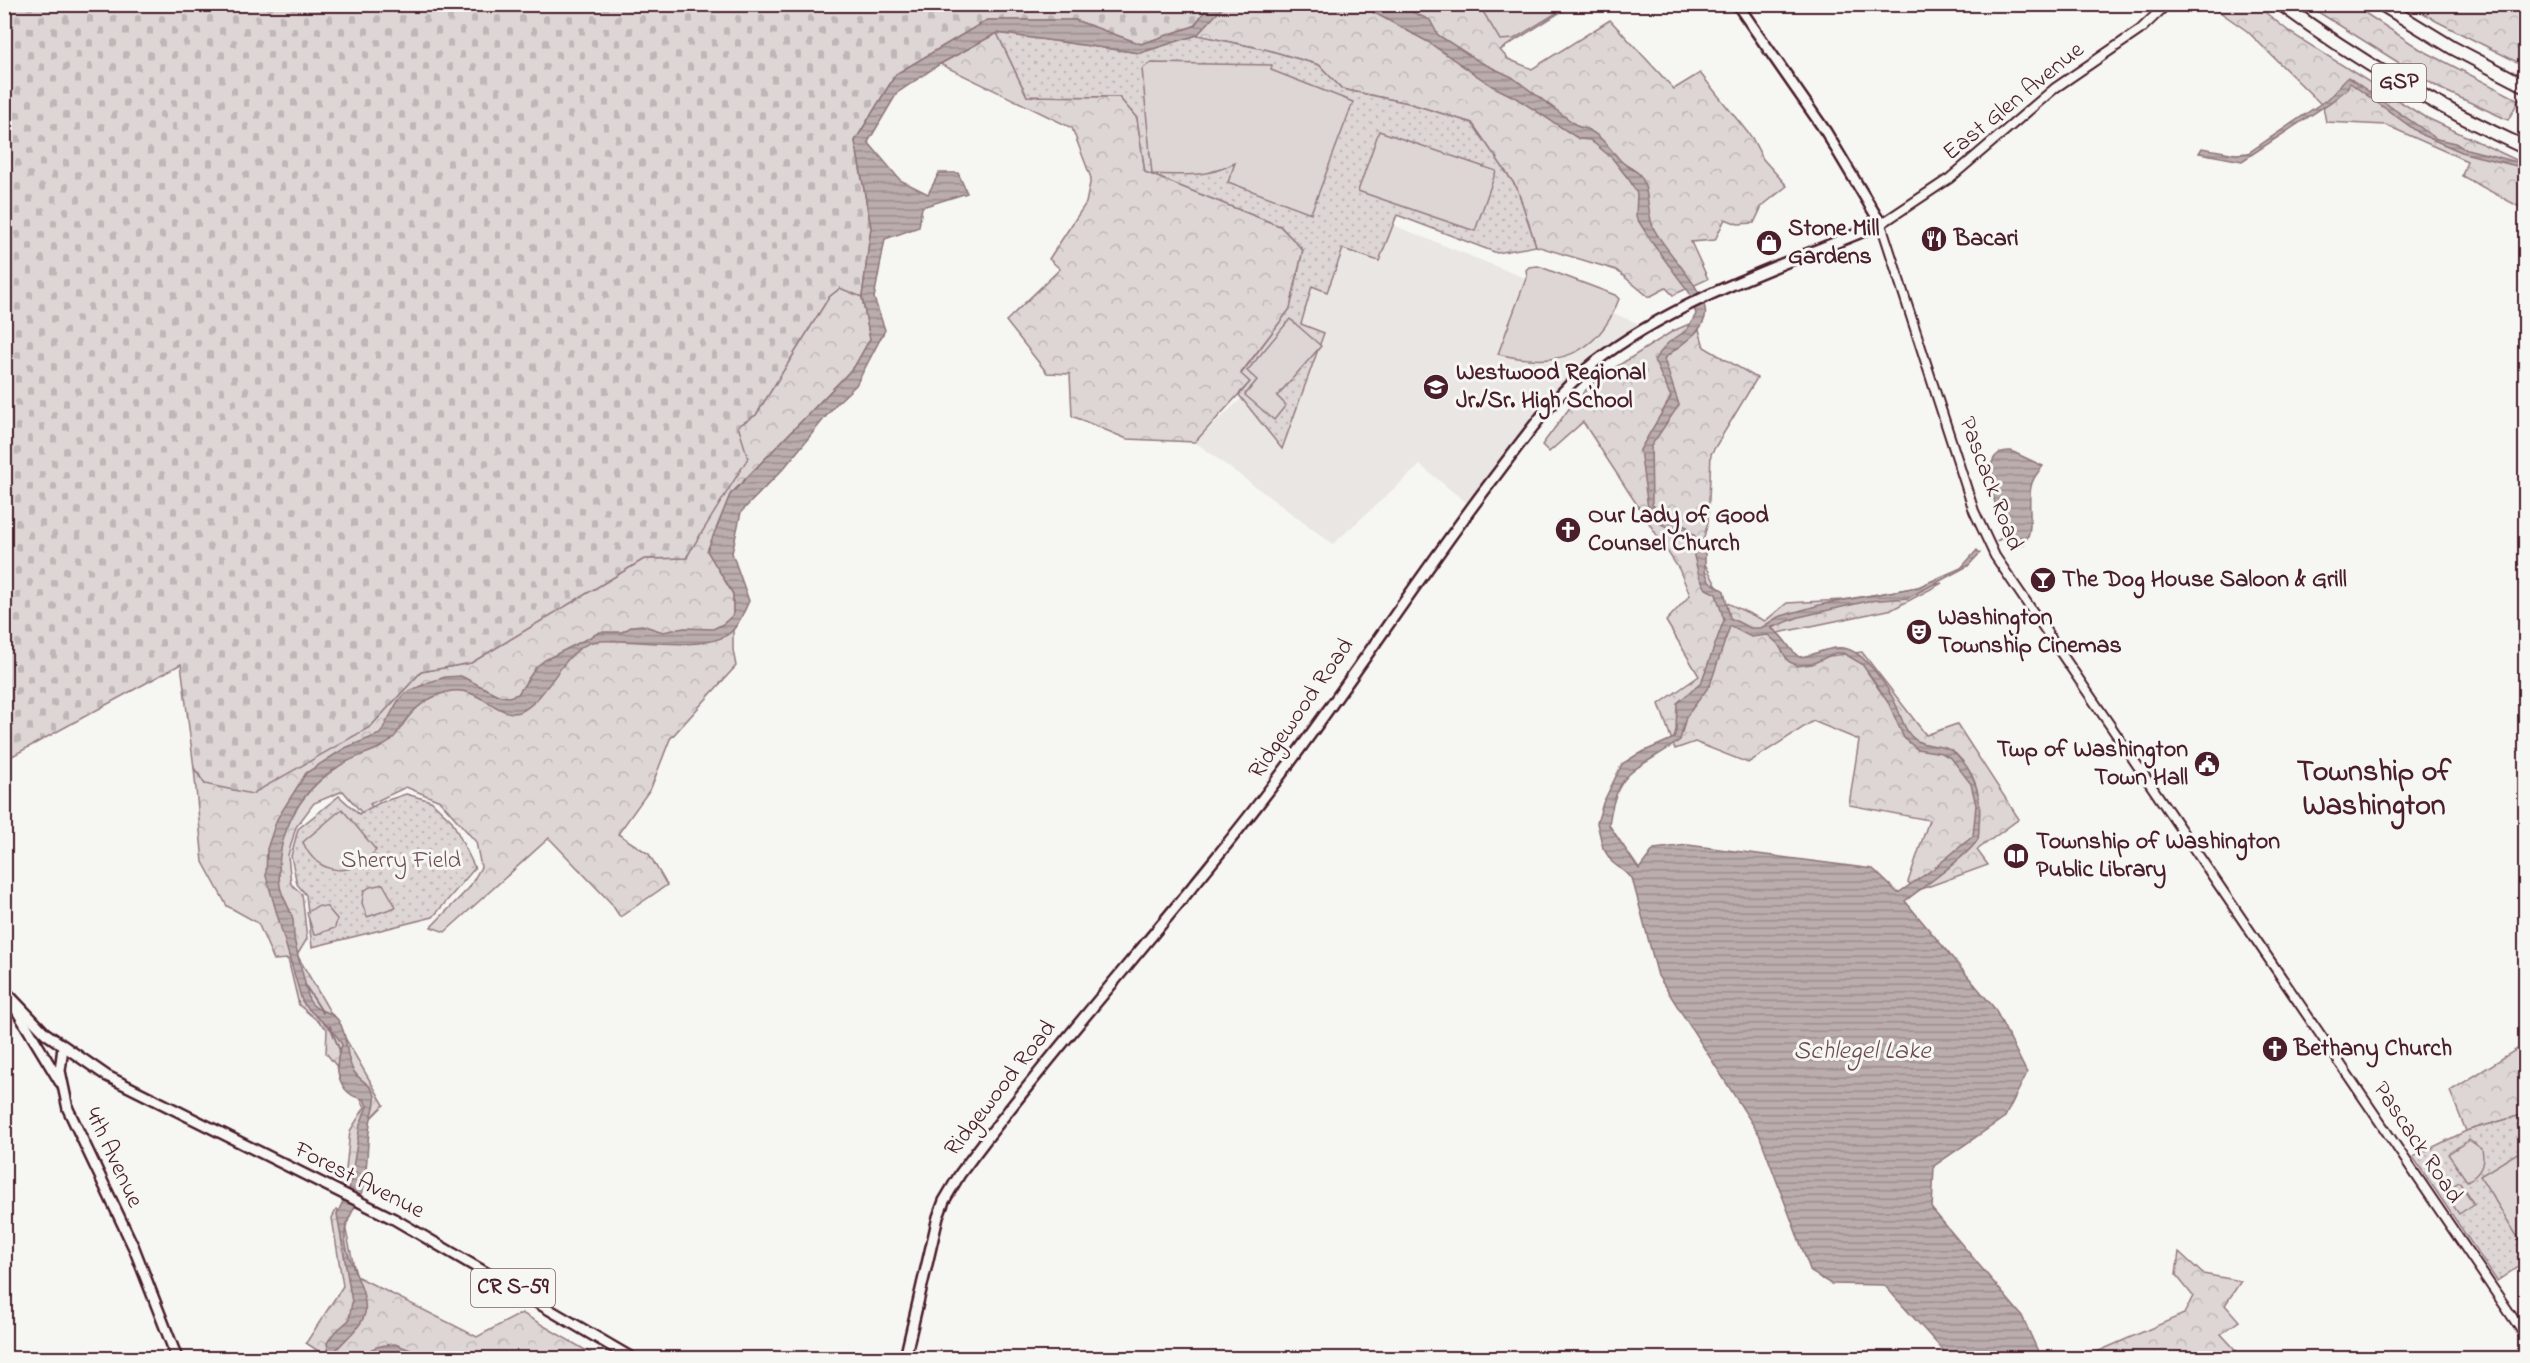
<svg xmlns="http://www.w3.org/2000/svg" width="2530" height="1363" font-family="'Indie Flower',sans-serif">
	<defs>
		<pattern id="forest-crowns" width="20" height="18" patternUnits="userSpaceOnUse" patternTransform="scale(1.5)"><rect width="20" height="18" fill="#ddd6d5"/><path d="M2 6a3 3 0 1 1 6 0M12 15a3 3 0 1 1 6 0" fill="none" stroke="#bfb7b7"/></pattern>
		<pattern id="cemetery-stones" width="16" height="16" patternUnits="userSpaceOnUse" patternTransform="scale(1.5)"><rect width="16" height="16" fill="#ddd6d5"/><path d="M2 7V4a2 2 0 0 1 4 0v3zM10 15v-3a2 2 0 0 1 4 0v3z" fill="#bfb7b7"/></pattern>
		<pattern id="park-dots" width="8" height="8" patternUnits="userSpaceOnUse" patternTransform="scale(1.5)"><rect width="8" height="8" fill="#ddd6d5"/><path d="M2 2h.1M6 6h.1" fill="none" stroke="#bfb7b7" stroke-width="1.8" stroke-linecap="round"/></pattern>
		<pattern id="water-rules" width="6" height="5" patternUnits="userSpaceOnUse" patternTransform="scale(1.5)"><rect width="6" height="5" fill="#bbadae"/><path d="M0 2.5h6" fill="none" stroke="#9a8c8e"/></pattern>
	</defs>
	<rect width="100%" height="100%" fill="#f6f6f2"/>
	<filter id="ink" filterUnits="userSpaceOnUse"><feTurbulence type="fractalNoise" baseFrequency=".0167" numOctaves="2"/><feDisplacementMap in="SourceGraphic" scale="12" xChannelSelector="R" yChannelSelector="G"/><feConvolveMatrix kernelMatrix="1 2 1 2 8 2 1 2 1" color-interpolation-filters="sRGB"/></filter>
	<g filter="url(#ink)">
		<path fill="#e9e6e3" d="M1393,225l254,102 -71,52 -104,128 -52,-42 -87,79 -138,-102 50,-47 78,-63 -23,-8 12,-38 15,6 16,-43z"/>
		<g fill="url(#forest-crowns)" stroke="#947a80" stroke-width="1.5">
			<path d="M1210,5h362l-72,45 8,9 24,10 78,-49 64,69 26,-16 52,65 11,21 24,27 -25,20 -8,17 -16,1 -13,-5 -10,21 -24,2 17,37 -35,16 -7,-7 -17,9 -33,-27 -80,-24 -19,-58 -45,-65 -64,-20 -66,-14 -23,-24 -51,-15 -71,-15z"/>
			<path d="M2210,5h46l35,28 132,83 102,48v46l-63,-34 5,-15 -81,-36 -60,-3 -3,-16 -76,-75z"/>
			<path d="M2307,5h46l67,44 99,51 -11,20 -69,-32z"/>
			<path d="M2411,5h114v61l-89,-45z"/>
			<path d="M997,33l30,63 92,1 18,21 8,54 135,54 23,24 -13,59 -49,64 9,9 -55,60 -68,-3 -55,-23 -2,-42 -23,-1 -41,-52 54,-52 -11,-10 37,-56 5,-25 -19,-50 -132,-64z"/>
			<path d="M840,288l22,9 8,42 -16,28 -124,128 -22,56 25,43v56l3,16 -66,73 -19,49 -33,46 31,20 18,31 -47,32 -9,-14 -62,-65 -104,94 -14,-5 38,-39 12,-21 -5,-25 -36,-41 -34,-14 -36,17 12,14 -9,8 -30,-35 -29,12 -18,24 -8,28 3,29 11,10 5,45 -10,16 87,150 -17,17 -13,61 -9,-4 5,-48 15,-24 -7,-14 -32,-40 1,-24 -28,-24 -11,-46 -14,1 -16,-37 -31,-17 -24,-44 -9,-94 11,16 165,-57 51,-55 50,-9 173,-104 43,-1 50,-132 19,-11 73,-118z"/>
			<path d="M1701,319l-3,7 6,21 53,31 -46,76 -3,68 -7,26 4,16 20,38 40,19 22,-18 56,-3 99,-17 -49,26 -120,25 23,26 66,-8 64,83 31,-11 62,95 -42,31 11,15 -72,26 -8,-9 21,-62 -80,-15 10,-65 -46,-19 -65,42 -53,-21 -20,7 -16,-45 40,-28 -33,-55 24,-26 -11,-26 -96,-147 -34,30 -7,-7 32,-43 23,-23 76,-48z"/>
			<path d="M2525,1044v70l-59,17 -16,-40z"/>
			<path d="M336,1210l9,4 -2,3 13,59 121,61 45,-24 77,45h-270l-23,-15 37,-57 -11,-68z"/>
			<path d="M2179,1252l24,22 38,7 -16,24 14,16 -18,13 22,24h-160l101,-44 9,-18 -17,-21z"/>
		</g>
		<path fill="url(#cemetery-stones)" stroke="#947a80" stroke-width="1.5" d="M5,5h1204l-15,21 -53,18 -66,-24h-88l-91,54 -41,67 16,87 -9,69 -22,-9 -11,9 -73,118 -18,11 10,32 -62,100 -42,1 -173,104 -50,9 -51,55 -118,67 -47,-10 -11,-16 -13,-104 -176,96z"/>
		<g fill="url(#park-dots)" stroke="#947a80" stroke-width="1.5">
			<path d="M997,33l143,20 57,-18 71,15 51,15 23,24 66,14 64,20 45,65 19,58 -39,7 -100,-38 -18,46 -36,-12 -16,43 -15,-6 -11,38 23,9 -42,116 -43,-54 11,-13 -9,-8 49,-65 13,-59 -23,-24 -135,-54 -8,-54 -18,-21 -92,-1z"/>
			<path d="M406,794l25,7 21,20 23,47 -42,49 -121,30 -6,-52 -9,-11 -6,-28 7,-27 41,-33 20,18 20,-11z"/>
			<path d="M2525,1114v148l-28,19 -84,-124 53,-26z"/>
		</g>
		<g fill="#ddd6d5" stroke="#947a80" stroke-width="1.5">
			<path d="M1479,5h75l4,7 -44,27 -14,1z"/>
			<path d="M1150,63l122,2 -1,5 82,32 -42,111 -83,-31 7,-19c-29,15 -51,12 -83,11l-10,-105z"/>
			<path d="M1379,131l117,40 -21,60 -117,-40z"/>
			<path d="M1538,266l77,29 4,4c-22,59 -65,69 -121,55l29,-78 -1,-6 3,-3z"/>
			<path d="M1290,319l31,27 -44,50 9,9 -12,15 -29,-25 12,-15 -10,-9z"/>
			<path d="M342,809l34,41c-22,28 -59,27 -73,-8z"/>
			<path d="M383,884l13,23 -29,10 -5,-14 2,-12 6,-4z"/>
			<path d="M317,906l10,1 10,12 -2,9 -21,7 -7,-22z"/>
			<path d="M2469,1140l13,9c3,15 -1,25 -15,32l-19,-27z"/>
			<path d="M2519,1152l6,11v86l-45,-73z"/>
			<path d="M2459,1182l15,22 -15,10 -15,-22z"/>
		</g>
		<g fill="url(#water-rules)" stroke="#8e747a" stroke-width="1.5" fill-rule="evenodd">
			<path d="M1209,5h16l-28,30 -57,18 -143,-20 -57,31 -43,29 -29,49 32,38 28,14 11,-21h19l9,20 -45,14 -3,20 -34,12 -11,59 11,32 -29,55 -20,19 -52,64 -43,44 -9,41 17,48c-5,10 -10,24 -18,31 -25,22 -100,6 -133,9 -34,4 -48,56 -76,70 -23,11 -43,-28 -75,-19 -18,5 -33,16 -43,31 -6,9 -11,18 -21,23 -15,8 -31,11 -45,21 -41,26 -64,71 -58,119 2,12 11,23 13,34 1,8 0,15 2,23 4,19 10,38 14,57 8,14 21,9 29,20 11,15 6,36 16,52 6,9 19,13 21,24 1,6 -2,16 -4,22 -5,24 -2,50 -9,73 -4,13 -17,29 -17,43 -1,26 24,55 20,79 -3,14 -20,26 -28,36l-1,5 4,4h-10l-3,-15 6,-9 16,-14 3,-18 -15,-88 13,-28 10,-61 7,-19 -3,-7c-26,-3 -32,-34 -22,-54 -9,-20 -28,-26 -40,-44l-36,-125 1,-27 10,-30 29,-46 39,-25 35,-14 18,-33 7,-8 22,-10 18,-6 16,-1 39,20 9,1 9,-3 18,-27 9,-7 55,-28h22l11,-6 9,-1 21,7 21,-4 29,1 10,-5 10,-9v-21l-26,-43 23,-56 124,-128 16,-28 -8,-42 9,-70 -16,-86 41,-67 91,-54h88l66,24 53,-18z"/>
			<path d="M1360,5h37l33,15 8,15 42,27 32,15 67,50c19,3 29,20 42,34 5,5 13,8 18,13 10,10 8,39 14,53 10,23 58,67 52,90 -4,18 -28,29 -41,42l15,46 -28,41 1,58 10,13 25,10 18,21v23l4,10 15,10 6,27 20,10h11l17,-11 45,-13 95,-17 43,-19 16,-18 3,3 -12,13 -60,32 -40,3 -69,16 -28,11c16,10 15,19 28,29 16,-1 28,-11 44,-9 21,2 46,40 54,59 4,9 7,22 14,29 11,13 32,6 45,18 21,20 26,44 23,71 0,4 0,10 -1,14 -6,14 -59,51 -73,62l90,108 32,64 -22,44 -71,49 -2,43 90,107 19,42h-91l-66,-73 -53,-1 -20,-12 -52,-138 -101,-158 -26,-98 -20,-16 -9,-14 -6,-25 6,-20 19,-39 16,-10 36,-16 2,-8 1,-27 24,-20 23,-63 -8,-26 -10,-5 -7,-13 -8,-32 -12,-11 -20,-10 -11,-15 -8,-58 31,-53 -17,-37 14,-17 19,-13 9,-16 -7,-22 -36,-48 -17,-27 1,-23 -7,-13 -18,-23 -22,-18 -11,-1 -63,-41 -24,-12 -64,-44zM1730,626l21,11 17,-2 10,9 10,17 9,5 15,-2 23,-11h8l19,11 27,40 15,34 13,11 25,4 10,6 19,25 5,21 -3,31 -40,33 -35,24 -25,-24 -185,-24 -34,4 -15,20 -30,-44c8,-61 31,-54 71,-85l6,-23 24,-32z"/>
			<path d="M2348,77l89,62 18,4 8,5 62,16v4l-61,-15 -42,-18 -72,-52 -4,7 -15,12 -89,59 -43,-8 3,-5 34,6 12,-1 81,-55c8,-7 11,-15 19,-21z"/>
			<path d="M2011,451l32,15c-4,5 -9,10 -11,17 -7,20 5,45 -9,62 -22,-8 -45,-77 -25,-91 4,-3 9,-3 13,-3z"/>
			<path d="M395,1344l18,7 9,7h-18l-7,-2 -36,2c8,-11 21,-13 34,-14z"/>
		</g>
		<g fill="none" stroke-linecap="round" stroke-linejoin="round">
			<g stroke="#8e747a" stroke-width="2">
				<path d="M1997,541l11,-7"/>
				<path d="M305,985l18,28"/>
				<path d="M330,1026l10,25"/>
			</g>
			<g stroke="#4a1f2b" stroke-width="12">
				<path id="tertiary" d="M2167,4l-27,26 -85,58 -105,90 -69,46 93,287 21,45 531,781"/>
			</g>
			<g stroke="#4a1f2b" stroke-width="14">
				<g id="secondary">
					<path d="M11,1001l49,81"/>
					<path d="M63,1047l-3,24 8,38 66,139 43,110"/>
					<path d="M905,1358l33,-141 6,-16 16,-27c105,-142 226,-271 331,-413 66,-89 127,-182 193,-270 34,-44 67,-94 111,-129 83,-64 189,-97 286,-138l-55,-92 -89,-128"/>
				</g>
			</g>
			<g stroke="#4a1f2b" stroke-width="14">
				<path id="primary" d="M4,990l41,43 62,43 287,143 238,139"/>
			</g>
			<g stroke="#4a1f2b" stroke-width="16">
				<g id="motorway">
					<path d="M2281,4c77,57 158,104 245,144"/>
					<path d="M2381,4l72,44 73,38"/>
				</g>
			</g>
			<use href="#tertiary" stroke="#f6f6f2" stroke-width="8"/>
			<use href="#secondary" stroke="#f6f6f2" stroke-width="9"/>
			<use href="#primary" stroke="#f6f6f2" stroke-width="9"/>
			<use href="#motorway" stroke="#f6f6f2" stroke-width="12"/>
		</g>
	</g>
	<defs>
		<g id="restaurant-disc" transform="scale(1.35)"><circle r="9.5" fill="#4a1f2b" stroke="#f6f6f2"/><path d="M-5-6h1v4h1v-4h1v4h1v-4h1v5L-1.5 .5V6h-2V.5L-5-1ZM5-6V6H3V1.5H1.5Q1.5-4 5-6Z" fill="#fff"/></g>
		<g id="shop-disc" transform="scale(1.35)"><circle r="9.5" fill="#4a1f2b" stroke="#f6f6f2"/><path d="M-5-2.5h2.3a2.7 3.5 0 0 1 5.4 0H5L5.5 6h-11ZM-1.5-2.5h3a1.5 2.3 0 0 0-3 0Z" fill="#fff"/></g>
		<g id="school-disc" transform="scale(1.35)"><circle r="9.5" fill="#4a1f2b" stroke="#f6f6f2"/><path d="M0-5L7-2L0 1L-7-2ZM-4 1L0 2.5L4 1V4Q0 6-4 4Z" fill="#fff"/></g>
		<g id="church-disc" transform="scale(1.35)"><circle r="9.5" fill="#4a1f2b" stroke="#f6f6f2"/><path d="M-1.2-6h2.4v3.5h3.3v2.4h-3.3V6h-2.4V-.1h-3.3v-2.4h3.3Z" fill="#fff"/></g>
		<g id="bar-disc" transform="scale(1.35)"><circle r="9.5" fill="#4a1f2b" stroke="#f6f6f2"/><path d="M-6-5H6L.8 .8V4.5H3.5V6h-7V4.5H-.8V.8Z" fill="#fff"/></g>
		<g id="theatre-disc" transform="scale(1.35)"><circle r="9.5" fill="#4a1f2b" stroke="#f6f6f2"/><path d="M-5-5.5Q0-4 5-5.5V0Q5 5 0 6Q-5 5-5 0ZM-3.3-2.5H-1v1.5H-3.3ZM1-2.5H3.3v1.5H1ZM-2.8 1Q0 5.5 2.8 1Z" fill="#fff"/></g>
		<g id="civic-disc" transform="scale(1.35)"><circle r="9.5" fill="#4a1f2b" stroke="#f6f6f2"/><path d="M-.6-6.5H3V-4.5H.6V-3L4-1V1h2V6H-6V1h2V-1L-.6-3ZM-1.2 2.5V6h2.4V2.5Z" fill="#fff"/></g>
		<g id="library-disc" transform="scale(1.35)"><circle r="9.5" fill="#4a1f2b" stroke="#f6f6f2"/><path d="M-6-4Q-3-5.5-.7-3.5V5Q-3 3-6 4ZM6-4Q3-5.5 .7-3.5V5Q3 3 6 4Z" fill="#fff"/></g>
	</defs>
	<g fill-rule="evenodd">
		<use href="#restaurant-disc" x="1934" y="239"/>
		<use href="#shop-disc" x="1769" y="243"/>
		<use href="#school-disc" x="1436" y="387"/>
		<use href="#church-disc" x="1568" y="530"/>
		<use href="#bar-disc" x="2043" y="580"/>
		<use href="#theatre-disc" x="1919" y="632"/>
		<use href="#civic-disc" x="2207" y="764"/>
		<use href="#library-disc" x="2016" y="856"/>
		<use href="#church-disc" x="2275" y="1049"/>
	</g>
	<g text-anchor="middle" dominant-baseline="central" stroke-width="6" stroke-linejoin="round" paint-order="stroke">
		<g fill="#f6f6f2" stroke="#7e6067" stroke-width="1.5">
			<rect x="2372" y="64" width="54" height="38" rx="4.5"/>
			<rect x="471" y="1269" width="84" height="38" rx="4.5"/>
		</g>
		<g font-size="22" font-weight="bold" fill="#4a1f2b">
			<text x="2399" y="83">GSP</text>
			<text x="513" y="1288">CR S-59</text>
		</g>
		<g font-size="24" fill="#4a1f2b" stroke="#f6f6f2">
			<text transform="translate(2014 102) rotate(-39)">East Glen Avenue</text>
			<text transform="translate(1990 484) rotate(69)">Pascack Road</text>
			<text transform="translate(1302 709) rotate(-55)">Ridgewood Road</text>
			<text transform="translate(1001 1089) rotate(-52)">Ridgewood Road</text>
			<text transform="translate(2417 1143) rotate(56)">Pascack Road</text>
			<text transform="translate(113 1158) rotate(65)">4th Avenue</text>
			<text transform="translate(359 1181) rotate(27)">Forest Avenue</text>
		</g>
		<g font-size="24" font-weight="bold" fill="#4a1f2b" stroke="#f6f6f2" text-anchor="start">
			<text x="1788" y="229">Stone Mill<tspan x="1788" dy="28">Gardens</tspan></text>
			<text x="1954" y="239">Bacari</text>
			<text x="1456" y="373">Westwood Regional<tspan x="1456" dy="28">Jr./Sr. High School</tspan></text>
			<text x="1588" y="516">Our Lady of Good<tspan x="1588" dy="28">Counsel Church</tspan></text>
			<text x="2062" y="580">The Dog House Saloon &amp; Grill</text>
			<text x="1938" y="618">Washington<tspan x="1938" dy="28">Township Cinemas</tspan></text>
			<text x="2188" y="750" text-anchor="end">Twp of Washington<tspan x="2188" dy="28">Town Hall</tspan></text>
			<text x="2036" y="842">Township of Washington<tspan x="2036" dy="28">Public Library</tspan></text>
			<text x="2294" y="1049">Bethany Church</text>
		</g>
		<g font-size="24" fill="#6f4d56" stroke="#f6f6f2">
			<text x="401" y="861">Sherry Field</text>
		</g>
		<g font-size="26" font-style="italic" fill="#6c4a52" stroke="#f6f6f2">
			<text x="1862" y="1052">Schlegel Lake</text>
		</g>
		<g font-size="30" font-weight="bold" fill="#4a1f2b" stroke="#f6f6f2">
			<text x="2374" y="773">Township of<tspan x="2374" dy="34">Washington</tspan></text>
		</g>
	</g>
	<rect width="2530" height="1363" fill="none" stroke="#f6f6f2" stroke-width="24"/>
	<rect x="12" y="12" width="2506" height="1339" fill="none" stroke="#4a1f2b" stroke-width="2" filter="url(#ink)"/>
</svg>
